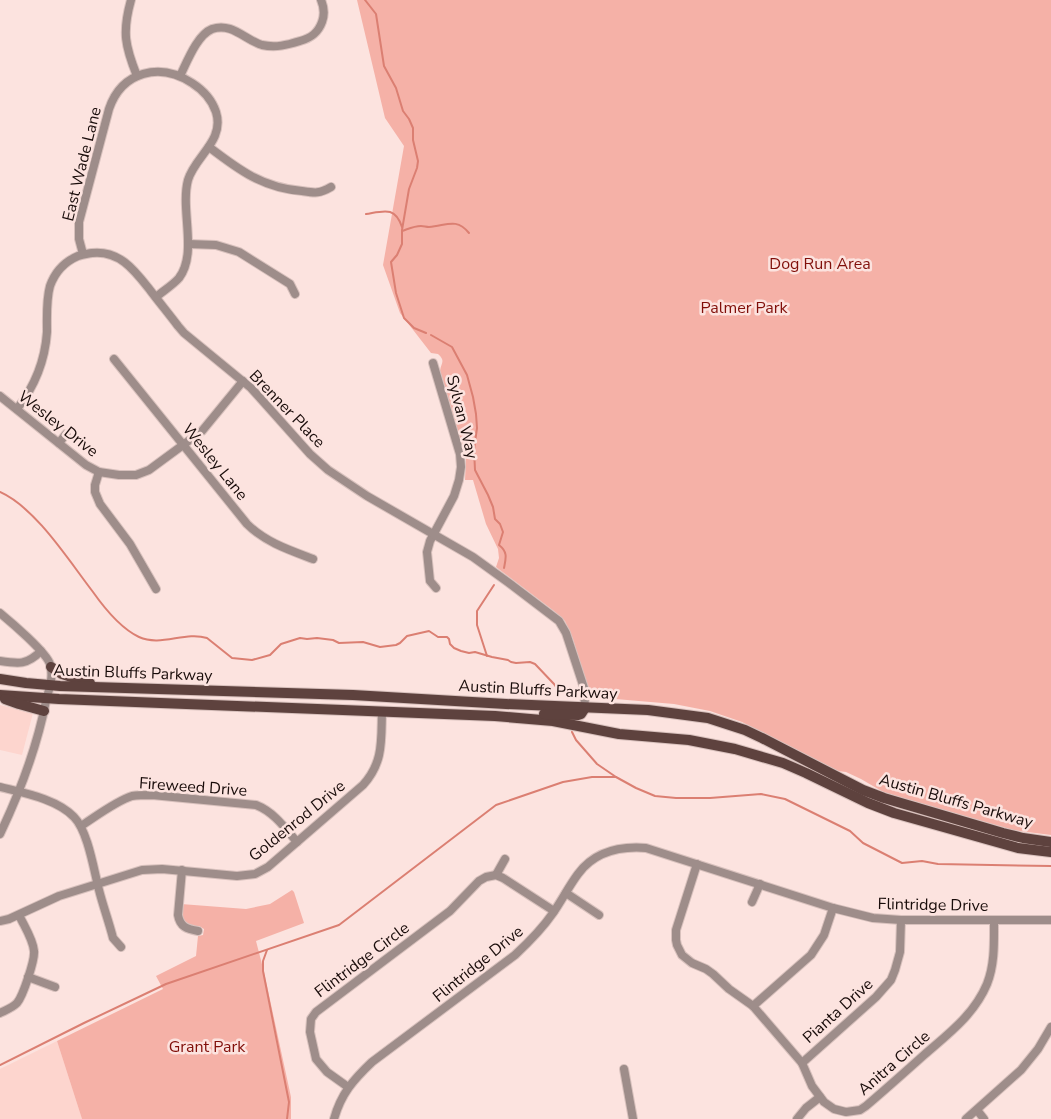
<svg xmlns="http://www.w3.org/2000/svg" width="1051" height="1119" font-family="'Nunito Sans',sans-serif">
	<rect width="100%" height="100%" fill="#fce3df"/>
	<g fill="#fdd5ce">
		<path d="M0,705l33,8 -11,42 -22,-5z"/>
		<path d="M57,1041l25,78h-82v-50z"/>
	</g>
	<g fill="#f5b1a7">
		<path d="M357,0h694v835l-38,-5 -128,-37 -24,-14 -15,-7 -8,-1 -96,-49 -32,-11 -36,-7 -82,-7 -9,-24 -10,-34 -8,-18 -11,-10 -58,-44 3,-9 -1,-9 -12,-25 -13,-44h-8l1,-21 -26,-88c1,-8 6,-10 -2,-17l-7,-1 -31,-40 -17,-48 21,-119 -19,-28z"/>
		<path d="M292,890l2,2 10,31 -48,18 8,31 27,125v22h-209l-25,-78 106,-52 -7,-13 40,-20 2,-20 5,-1 1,-6 -5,-3 -8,1 -9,-4 -1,-19 65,5 24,-5z"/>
	</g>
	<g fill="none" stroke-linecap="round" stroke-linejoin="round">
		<g stroke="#db7f72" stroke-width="2">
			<path d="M365,0l11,14 8,52 12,22 7,23 6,8 4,9v12l5,21 -1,7 -8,21 -7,41v14l-5,11 -6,7 5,31 8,25 10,10 12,5"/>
			<path d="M366,214c18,-3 29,-8 36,13"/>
			<path d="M402,231c6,-2 12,-5 19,-5 3,0 5,1 8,1 17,-1 27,-10 40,6"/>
			<path d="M431,335l21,12 15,28 6,22 3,17 1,14 -3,21 1,21 13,25 5,12 2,12 5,5 3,8 -4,13c9,7 7,13 5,23"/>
			<path d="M0,492c36,16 69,69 93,100 12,17 27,36 46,45 22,10 46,-6 68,1l25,20 20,2 18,-5 11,-11 19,-6 7,1 10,-1 16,2 6,3 24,-1 17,5 16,-2 4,-2 7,-7 22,-5 9,6h9l2,2 1,5 4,4 7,3 8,2 6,-1 17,5 16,3 3,2 5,1 14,-1 5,2 19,20 6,9"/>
			<path d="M487,656l-10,-31v-14l17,-26"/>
			<path d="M572,732l4,8 21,24 19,13 20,11 19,8 21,2h34l51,-4 24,5 65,32 13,12 39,20 20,-2 16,3 113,2"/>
			<path d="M267,950l-4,11v10l26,131 -2,17"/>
			<path d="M0,1065l84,-42 82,-39 173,-59 157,-120 67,-23 29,-5h24"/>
		</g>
		<g stroke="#d8c1bd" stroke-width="10">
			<g id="minor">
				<path d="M131,0c-9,32 -6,46 6,76"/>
				<path d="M180,76c7,-14 17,-41 32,-47 20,-7 33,11 50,16 14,3 25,0 38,-4 11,-3 18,-8 22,-19 3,-8 2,-15 -1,-22"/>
				<path d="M209,147c30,23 54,41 93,44 13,2 17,3 29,-4"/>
				<path d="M188,244l28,1 23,7 51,32 5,10"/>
				<path d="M83,254l-4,-15v-17l30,-113c13,-38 51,-47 83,-26 11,7 20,17 24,29 9,29 -21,44 -28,68 -8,30 10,73 -9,98 -6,7 -16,13 -23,19"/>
				<path d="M114,359l133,165c18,18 42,26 66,35"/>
				<path d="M433,363l27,91 1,13 -2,13 -5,16 -24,45 -3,11 3,29 6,7"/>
				<path d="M0,396l86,69 13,7 20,3h17l13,-5 53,-39 41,-50"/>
				<path d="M17,409c18,-23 28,-48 30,-77 0,-15 -1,-32 3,-46 5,-14 14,-24 28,-30 5,-2 9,-2 14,-3 28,-3 43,18 58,37 9,12 19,24 28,36l6,7 67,55 59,66 18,16 39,26 106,61 36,26 50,38 7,12 18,55 1,20"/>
				<path d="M59,443l7,-9"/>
				<path d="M99,472l-4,13v7l5,12 30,40 26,45"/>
				<path d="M0,613c11,9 46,39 50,51 4,13 -1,25 -4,37 -9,46 -26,91 -46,133"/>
				<path d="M0,661c19,3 27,4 41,-10"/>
				<path d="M0,787c24,6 57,12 74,30 14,14 20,54 25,73 4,16 10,32 14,48l8,9"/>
				<path d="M81,826c14,-9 35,-25 51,-30 7,-1 13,-1 20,-1l104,10c18,7 29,23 41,37"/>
				<path d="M697,864l-21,66v10l1,5 5,10 10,8 14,6 7,5 16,15 24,17 49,57 10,23 12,16 10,7 12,3 14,-2 6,-4c20,-17 39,-34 58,-51 24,-21 50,-40 63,-71 8,-20 7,-42 7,-64"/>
				<path d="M182,870l-4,45c2,12 9,14 20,16"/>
				<path d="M496,875l9,-16"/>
				<path d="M566,893l33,22"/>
				<path d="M752,902l8,-18"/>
				<path d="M0,921l9,-2 50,-23 83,-26 20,-1 75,7 18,-2 13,-7 95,-82c21,-23 18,-45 19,-74"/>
				<path d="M28,977l27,10"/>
				<path d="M753,1006l58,-51 13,-20 9,-27"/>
				<path d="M0,1013c6,-3 12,-5 17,-10 6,-7 18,-43 17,-52 -1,-12 -10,-25 -15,-36"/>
				<path d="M802,1063l74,-66 15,-17 4,-10 5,-18 1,-32"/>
				<path d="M624,1069l9,50"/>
				<path d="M348,1087l-21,-15 -11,-13 -6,-27 1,-13 5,-7 134,-101 29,-30 7,-4 10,-2 7,3 51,33"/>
				<path d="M977,1110l7,9"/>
				<path d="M334,1119c7,-25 19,-39 38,-57l143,-107c14,-13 27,-26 38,-42 9,-13 16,-27 25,-39 17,-23 42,-28 68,-26l187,60 40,10 28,2h150"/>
				<path d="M797,1119l9,-11 14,-11"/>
				<path d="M966,1119l55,-49 17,-21 13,-22"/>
			</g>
		</g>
		<g stroke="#d8c1bd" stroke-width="12">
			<g id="major">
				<path d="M51,667l11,7 28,9"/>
				<path d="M0,679l26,4 34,3 293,9 153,9 142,6 60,8 37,12 17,8 101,52 21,8 119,35 20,5 28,4"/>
				<path d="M0,695l59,4 436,17 58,5 66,13 70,6 46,9 48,14 23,10 62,30 26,10 124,35 33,4"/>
				<path d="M5,699l14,5 25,7"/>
				<path d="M544,714l34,1 3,-1 4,-6"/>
			</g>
		</g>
		<use href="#minor" stroke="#9e8d8a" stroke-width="8"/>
		<use href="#major" stroke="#5e423e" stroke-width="10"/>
	</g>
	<g text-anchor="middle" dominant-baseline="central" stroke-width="5" stroke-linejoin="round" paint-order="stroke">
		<g font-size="16" fill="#190c0a" stroke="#fce3df">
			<text transform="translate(82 164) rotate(-76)">East Wade Lane</text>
			<text transform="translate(287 409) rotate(46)">Brenner Place</text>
			<text transform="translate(462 417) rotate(76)">Sylvan Way</text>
			<text transform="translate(58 424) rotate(38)">Wesley Drive</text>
			<text transform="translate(215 462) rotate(51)">Wesley Lane</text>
			<text transform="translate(133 673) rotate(2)">Austin Bluffs Parkway</text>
			<text transform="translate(538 690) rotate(3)">Austin Bluffs Parkway</text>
			<text transform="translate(193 787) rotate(4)">Fireweed Drive</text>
			<text transform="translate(956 801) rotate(16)">Austin Bluffs Parkway</text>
			<text transform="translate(297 821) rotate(-39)">Goldenrod Drive</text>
			<text transform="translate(933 905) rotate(1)">Flintridge Drive</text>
			<text transform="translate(362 960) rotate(-37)">Flintridge Circle</text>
			<text transform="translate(478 964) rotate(-39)">Flintridge Drive</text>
			<text transform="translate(838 1011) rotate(-42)">Pianta Drive</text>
			<text transform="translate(894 1063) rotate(-41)">Anitra Circle</text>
		</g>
		<g font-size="16" fill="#810f0a" stroke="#fce3df">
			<text x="820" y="264">Dog Run Area</text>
			<text x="744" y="308">Palmer Park</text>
			<text x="207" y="1047">Grant Park</text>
		</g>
	</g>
</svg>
